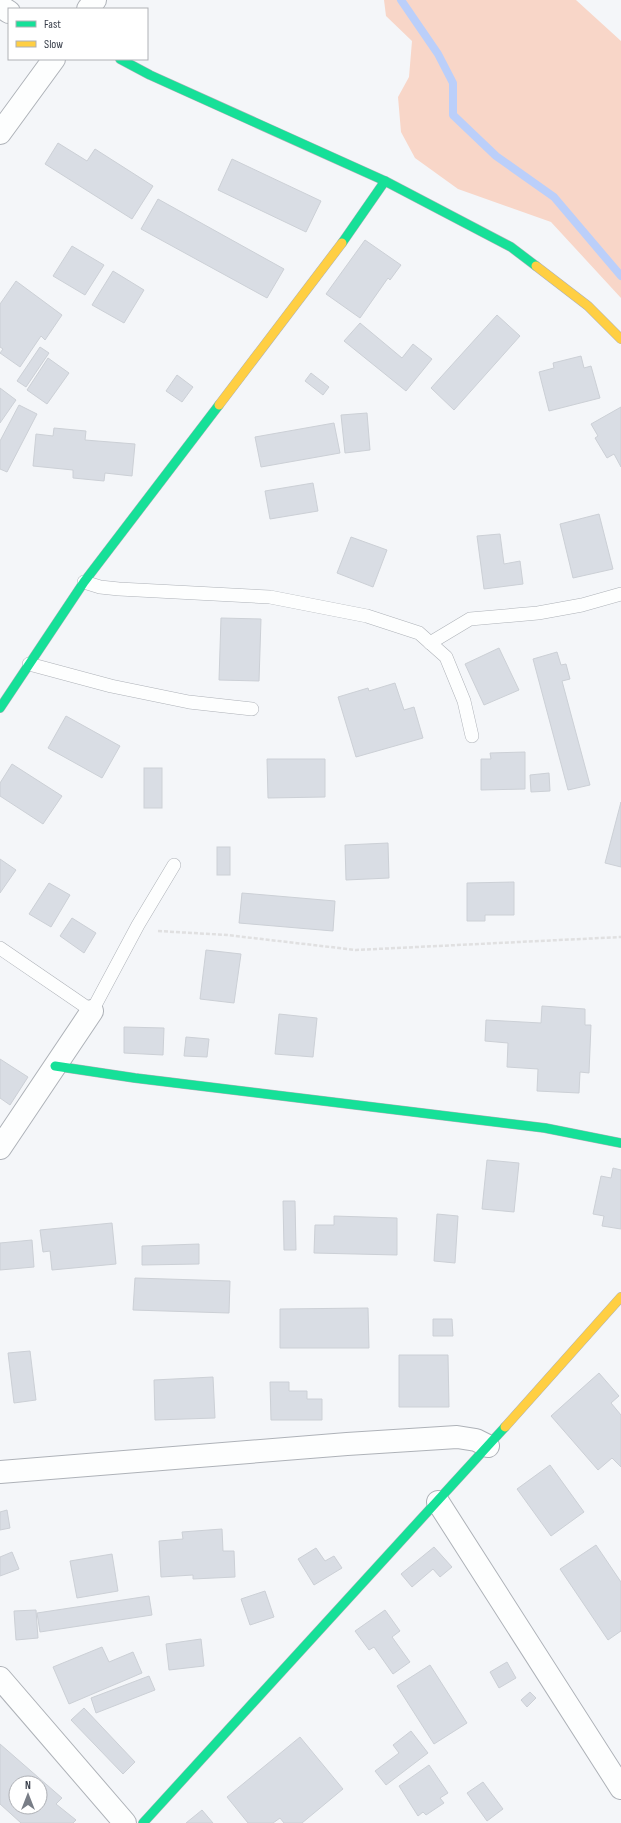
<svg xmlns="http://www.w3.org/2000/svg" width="621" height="1823" font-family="'Sofia Sans Condensed',sans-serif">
	<rect width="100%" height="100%" fill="#f4f6f9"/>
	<path fill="#f8d6c8" d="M384,0h192l45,41v257l-70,-76 -93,-33 -43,-31 -14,-26 -3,-35 11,-20 3,-36 -26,-25z"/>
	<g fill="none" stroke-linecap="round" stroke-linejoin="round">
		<path stroke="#bbcffa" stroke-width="8" d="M401,0l37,54 15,29v32l43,41 58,41 67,79"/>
	</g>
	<g fill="#d9dde4" stroke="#ccd0d6" fill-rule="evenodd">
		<path d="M58,143l29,18 8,-12 58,37 -21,33 -87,-55z"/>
		<path d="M232,159l89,42 -15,31 -88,-42z"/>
		<path d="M158,199l126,70 -17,29 -126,-69z"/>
		<path d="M365,240l36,25 -11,15 -2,-2 -28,40 -34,-24z"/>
		<path d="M72,246l32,19 -19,30 -32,-19z"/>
		<path d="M113,271l31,19 -20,33 -32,-18z"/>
		<path d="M16,281l46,34 -17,25 -4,-4 -21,31 -20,-14 3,-4 -3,-2v-43z"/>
		<path d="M497,315l23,21 -66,74 -23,-22z"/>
		<path d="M360,323l42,35 11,-14 19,15 -26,32 -62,-50z"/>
		<path d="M40,347l9,6 -23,34 -9,-6z"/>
		<path d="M581,356l3,12 7,-2 9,32 -51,13 -10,-39 15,-4 -1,-5z"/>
		<path d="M48,358l21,15 -22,31 -20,-14z"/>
		<path d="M311,373l18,14 -6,8 -18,-14z"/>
		<path d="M177,375l16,12 -11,15 -16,-11z"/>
		<path d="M0,388l16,12 -16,23z"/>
		<path d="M19,405l18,9 -30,58 -7,-3v-28z"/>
		<path d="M621,407v60l-7,-13 -7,4 -12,-20 3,-2 -7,-12z"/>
		<path d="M367,413l3,37 -25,3 -4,-38z"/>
		<path d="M334,423l6,30 -79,14 -6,-30z"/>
		<path d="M54,428l32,3 -1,9 50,4 -3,32 -27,-3 -1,8 -31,-3v-8l-40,-4 3,-32 17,2z"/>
		<path d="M313,483l5,28 -48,8 -5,-28z"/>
		<path d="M599,514l14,55 -40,9 -13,-54z"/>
		<path d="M500,534l4,30 16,-3 3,23 -39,5 -7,-53z"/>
		<path d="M351,537l36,13 -14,37 -36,-14z"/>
		<path d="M221,618l40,1 -2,62 -40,-1z"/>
		<path d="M499,648l20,42 -35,15 -19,-41z"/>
		<path d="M557,652l4,13 5,-1 4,15 -8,2 28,104 -22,5 -35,-131z"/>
		<path d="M395,683l9,27 10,-3 9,31 -67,19 -18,-60 30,-9 1,3z"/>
		<path d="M66,716l54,30 -18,32 -54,-30z"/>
		<path d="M525,752v37l-44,1v-31h10l-1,-6z"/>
		<path d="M267,759h58v38l-57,1z"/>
		<path d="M12,764l50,32 -19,28 -43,-28v-13z"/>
		<rect x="144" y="768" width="18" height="40"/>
		<path d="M549,773l1,18 -19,1 -1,-17z"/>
		<path d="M621,802v65l-16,-4z"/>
		<path d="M388,843l1,35 -43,2 -1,-35z"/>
		<rect x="217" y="847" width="13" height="28"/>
		<path d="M0,859l16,11 -16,23z"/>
		<path d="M514,882v33h-29v6h-18v-38z"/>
		<path d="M49,883l21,12 -19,32 -22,-13z"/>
		<path d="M242,893l93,8 -2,30 -94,-8z"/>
		<path d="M72,918l24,15 -12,20 -24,-17z"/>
		<path d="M206,950l35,4 -7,49 -34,-4z"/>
		<path d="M542,1006l43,3v16h6l-2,48 -9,-1 -1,21 -42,-2 1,-22 -31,-2 1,-24 -23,-2 1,-21 55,3z"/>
		<path d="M279,1014l38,4 -4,39 -38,-3z"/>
		<path d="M124,1027l40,1 -1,27 -39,-2z"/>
		<path d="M186,1037l23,2 -2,18 -23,-1z"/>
		<path d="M0,1059l28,18 -18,28 -10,-7z"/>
		<path d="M487,1160l32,3 -5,49 -32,-3z"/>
		<path d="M613,1168l8,2v59l-19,-3 2,-10 -11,-2 8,-38 10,2z"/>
		<path d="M283,1201h12l1,49h-12z"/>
		<path d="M437,1214l21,2 -3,47 -21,-2z"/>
		<path d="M334,1216l63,2v37l-83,-2 1,-28h19z"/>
		<path d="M112,1223l4,41 -64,6 -2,-19 -7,1 -3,-22z"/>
		<path d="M32,1240l2,27 -34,3v-27z"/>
		<path d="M199,1244v20l-57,1v-19z"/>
		<path d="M135,1278l95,3 -1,32 -96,-3z"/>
		<path d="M368,1308l1,40h-89v-39z"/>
		<path d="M433,1319h19l1,17h-20z"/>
		<path d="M30,1351l6,49 -22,3 -6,-50z"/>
		<path d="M399,1355h49l1,52h-50z"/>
		<path d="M599,1373l20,23 -8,7 10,12v52l-9,-9 -14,12 -47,-54z"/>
		<path d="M213,1377l2,41 -60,2 -1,-40z"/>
		<path d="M270,1382h19v9h18v8h15v21h-51z"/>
		<path d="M550,1465l34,47 -33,24 -34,-47z"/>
		<path d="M7,1510l3,18 -10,2v-18z"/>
		<path d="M222,1529l1,22h11l1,26 -42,2v-4l-32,2 -2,-36 24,-2 -1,-7z"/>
		<path d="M596,1545l25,37v49l-13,9 -48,-71z"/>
		<path d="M434,1547l18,20 -12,10 -7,-8 -21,18 -11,-13z"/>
		<path d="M316,1548l9,13 9,-5 8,12 -28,17 -16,-26z"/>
		<path d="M12,1552l7,17 -19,7v-19z"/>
		<path d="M112,1554l6,37 -41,7 -7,-37z"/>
		<path d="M265,1591l9,26 -24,8 -9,-26z"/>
		<path d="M149,1596l3,19 -112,17 -3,-19z"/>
		<path d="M36,1610l2,28 -22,2 -2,-29z"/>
		<path d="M385,1610l15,21 -8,6 18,25 -17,12 -19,-27 -5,3 -14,-19z"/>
		<path d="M201,1639l3,27 -35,4 -3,-26z"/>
		<path d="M102,1647l7,15 24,-10 9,21 -73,31 -16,-37z"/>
		<path d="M507,1662l9,16 -17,10 -9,-16z"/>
		<path d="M430,1665l37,58 -33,21 -37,-58z"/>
		<path d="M149,1676l6,14 -59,23 -5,-15z"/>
		<path d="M530,1692l6,6 -9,9 -6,-7z"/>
		<path d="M84,1708l51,54 -12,12 -52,-54z"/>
		<path d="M411,1731l17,22 -42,32 -11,-14 24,-18 -6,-8z"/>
		<path d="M300,1737l43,52 -41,34h-18l-4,-5 -7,5h-25l-21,-26z"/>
		<path d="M0,1744l62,54 -6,6 20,16 -3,3h-52l-21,-19zM16,1783h24v24h-24z"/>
		<path d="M429,1765l19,28 -8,5 4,5 -18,12 -3,-3 -5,4 -19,-30z"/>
		<path d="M483,1782l20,27 -16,12 -20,-28z"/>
		<path d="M202,1810l11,13h-27z"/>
	</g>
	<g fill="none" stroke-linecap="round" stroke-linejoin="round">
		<g stroke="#aeb2b8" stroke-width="14">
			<g id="lane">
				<path d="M84,582l16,5 19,2 151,8 97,19 52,17 27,24 18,44 8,35"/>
				<path d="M430,643l40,-24 68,-6 44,-8 39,-11"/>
				<path d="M29,664l82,22 78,16 63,7"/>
				<path d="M0,948l92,63 46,-86 36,-60"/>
			</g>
		</g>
		<g stroke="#aeb2b8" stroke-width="24">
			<g id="street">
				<path d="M0,6l9,6"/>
				<path d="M88,9l7,-9"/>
				<path d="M0,133l54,-74"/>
				<path d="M0,1148l92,-137"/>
				<path d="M0,1472l347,-28 110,-7 19,3 12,6"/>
				<path d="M438,1502l183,286"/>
				<path d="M0,1678l125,145"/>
			</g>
		</g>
		<g stroke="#aeb2b8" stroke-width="10">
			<g id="fast">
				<path d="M120,59l30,16 235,106 126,66 25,19"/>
				<path d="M342,243l43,-62"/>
				<path d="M0,708l84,-126 135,-177"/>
				<path d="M55,1066l80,12 410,50 76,15"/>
				<path d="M143,1823l362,-396"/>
			</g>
		</g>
		<g stroke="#aeb2b8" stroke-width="10">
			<g id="slow">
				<path d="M536,266l52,40 33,33"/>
				<path d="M219,405l123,-162"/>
				<path d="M505,1427l116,-130"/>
			</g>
		</g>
		<path stroke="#e0e0e1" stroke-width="2.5" stroke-dasharray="4 2" stroke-linecap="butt" d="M158,931l69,4 129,15 265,-13"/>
		<use href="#lane" stroke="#fdfefe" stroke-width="13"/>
		<use href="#street" stroke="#fdfefe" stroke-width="22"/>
		<use href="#fast" stroke="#16e098" stroke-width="9"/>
		<use href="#slow" stroke="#ffcf43" stroke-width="9"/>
	</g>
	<rect x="8" y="8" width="140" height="52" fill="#ffffff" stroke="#afb1b6"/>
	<rect x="16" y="21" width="20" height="6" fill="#16e098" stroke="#afb1b6"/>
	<text x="44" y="28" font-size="12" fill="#373d49">Fast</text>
	<rect x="16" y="41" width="20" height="6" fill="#ffcf43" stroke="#afb1b6"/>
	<text x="44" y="48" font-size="12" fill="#373d49">Slow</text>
	<g transform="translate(28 1795)"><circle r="19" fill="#ffffff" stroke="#afb1b6"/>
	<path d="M0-3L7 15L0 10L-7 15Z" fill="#797e87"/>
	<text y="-6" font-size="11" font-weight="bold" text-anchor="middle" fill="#373d49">N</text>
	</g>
</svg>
